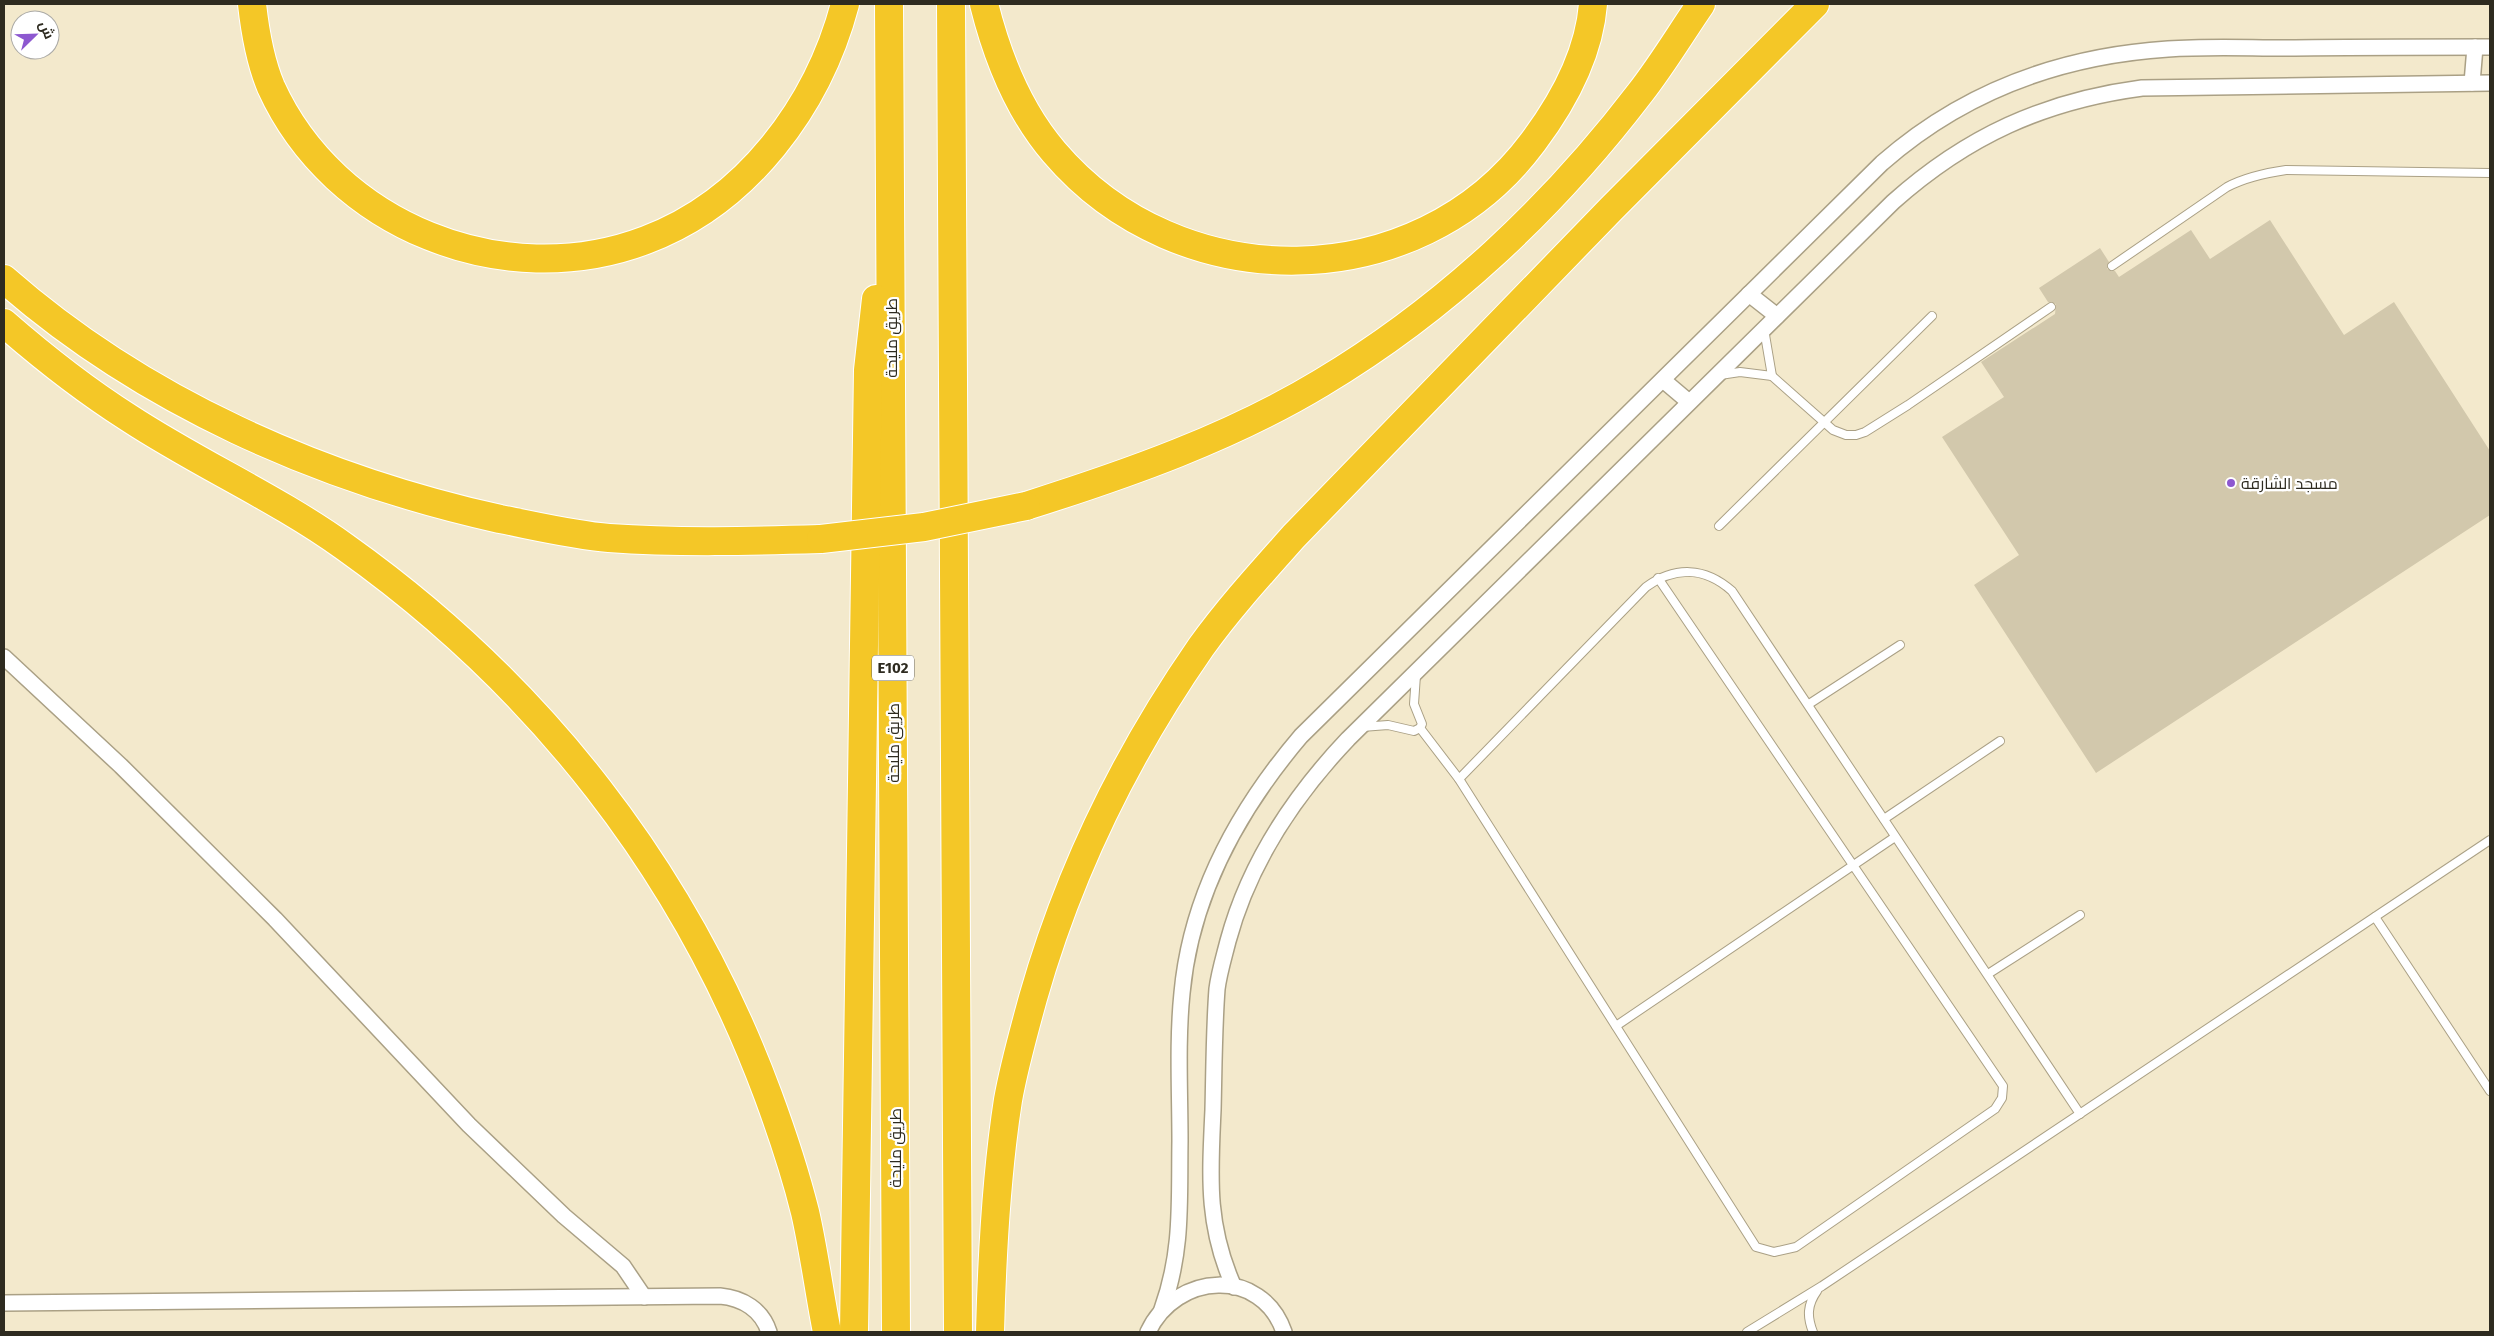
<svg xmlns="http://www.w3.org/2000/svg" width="2494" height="1336" font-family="'Fira Sans',Cairo,sans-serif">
	<rect width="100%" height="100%" fill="#f3e9cc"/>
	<path fill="#d2c8ac" d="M2270,220l74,115 50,-33 96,149v64l-394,258 -122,-188 45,-30 -77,-118 62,-40 -23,-35 74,-48 1,-10 -8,-2 -9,-14 61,-40 9,14 -2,7 8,2 4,6 72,-47 19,29z"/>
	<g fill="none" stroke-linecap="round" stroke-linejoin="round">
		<g stroke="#aaa085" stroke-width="10">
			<g id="service">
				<path d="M2112,266l115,-79c19,-10 38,-14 59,-17l204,3"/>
				<path d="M1764,329l8,47"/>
				<path d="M1720,375l20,-3 32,4 61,54 13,5h10l9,-3 43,-27 143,-98"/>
				<path d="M1719,526l213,-210"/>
				<path d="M1809,704l91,-59"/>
				<path d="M1362,727l26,-2 26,6 6,-3 2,-4 -8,-20 2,-29"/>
				<path d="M1420,728l39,51 297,468 18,5 22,-5 199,-138 7,-11 1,-12 -345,-508"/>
				<path d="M1459,779l187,-192c29,-21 59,-20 86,4l348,523"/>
				<path d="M1884,819l116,-78"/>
				<path d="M2375,917l115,174"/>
				<path d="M1988,974l92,-59"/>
				<path d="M1616,1026l279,-189"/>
				<path d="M1747,1332l75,-46 668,-446"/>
				<path d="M1813,1332c-6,-15 -6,-27 4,-41"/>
			</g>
		</g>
		<g stroke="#aaa085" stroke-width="18">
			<g id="minor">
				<path d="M2472,83l3,-36"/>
				<path d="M1749,294l28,22"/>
				<path d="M1663,380l26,22"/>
				<path d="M4,657l117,109 154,153 194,206 95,91 59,50 21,31"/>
				<path d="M1234,1287c-28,-62 -24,-111 -21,-177 1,-40 1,-81 4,-121 2,-16 7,-32 11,-48 21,-78 65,-144 120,-202l545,-537c74,-66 151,-101 249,-114l348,-5"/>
				<path d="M4,1303l716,-7c23,2 42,14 49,36"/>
				<path d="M1162,1309c21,-58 17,-108 18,-168 0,-49 -3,-99 2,-148 9,-98 56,-183 119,-257l581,-573c82,-72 179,-107 286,-114 39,-3 79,-1 118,-1 68,-1 136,-1 204,-1"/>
				<path d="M1148,1332c28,-60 114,-65 136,0"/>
			</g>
		</g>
		<g stroke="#fff" stroke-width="30">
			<g id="motorway">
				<path d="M252,4c3,27 8,57 19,83 63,139 233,207 375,153 101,-38 172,-134 199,-236"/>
				<path d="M889,4l7,1328"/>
				<path d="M951,4l7,1328"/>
				<path d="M984,4c13,52 34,106 70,148 125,147 363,146 479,-10 30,-40 56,-87 60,-138"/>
				<path d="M4,279c139,122 316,200 496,240 36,7 73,16 109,19 70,5 142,3 212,1"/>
				<path d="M4,323c39,34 81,67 125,95 70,46 148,80 216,129 194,138 340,324 423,548 14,38 27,77 37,117 9,39 14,80 22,120"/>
				<path d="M1026,506c101,-32 204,-68 295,-123 124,-74 232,-176 319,-290 22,-28 41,-60 61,-89"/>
				<path d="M854,1332l14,-962 8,-71"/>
				<path d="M990,1332c2,-77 6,-155 18,-232 6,-34 16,-69 25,-102 36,-127 93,-243 168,-351 28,-39 61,-75 93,-111l318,-328 203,-204"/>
			</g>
		</g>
		<use href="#service" stroke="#fff" stroke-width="8"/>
		<use href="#minor" stroke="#fff" stroke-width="15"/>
		<use href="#motorway" stroke="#f4c727" stroke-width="28"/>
		<g stroke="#fff" stroke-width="30" stroke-linecap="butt">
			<path id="motorway-bridge" d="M821,539l103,-12 102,-21"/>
		</g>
		<use href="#motorway-bridge" stroke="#f4c727" stroke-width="28"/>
	</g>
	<circle fill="#8d58d0" stroke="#fff" stroke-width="2" cx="2231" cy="483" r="5"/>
	<g text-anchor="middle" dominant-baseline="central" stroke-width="4.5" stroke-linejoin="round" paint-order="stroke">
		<rect fill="#fff" stroke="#6d6b63" stroke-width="1" x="872" y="655.5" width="42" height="25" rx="4"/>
		<g font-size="15" font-weight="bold" fill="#2e2b20">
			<text x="893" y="668">E102</text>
		</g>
		<g font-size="16" fill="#2e2b20" stroke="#fff">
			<text transform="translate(891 338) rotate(-90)">طريق مليحة</text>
			<text transform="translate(893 743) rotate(-90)">طريق مليحة</text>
			<text transform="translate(895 1148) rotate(-90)">طريق مليحة</text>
		</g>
		<g font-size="16" fill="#2e2b20" stroke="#fff" text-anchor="start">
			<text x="2241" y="483">مسجد الشارقة</text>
		</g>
	</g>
	<rect width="2494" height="1336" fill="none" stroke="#2e2b20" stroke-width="10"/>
	<g transform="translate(35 35) rotate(67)"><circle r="24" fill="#ffffff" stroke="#abaaa6"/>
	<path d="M0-4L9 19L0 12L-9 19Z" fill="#8d58d0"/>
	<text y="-8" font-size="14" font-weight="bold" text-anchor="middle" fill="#2e2b20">ش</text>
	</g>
</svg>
